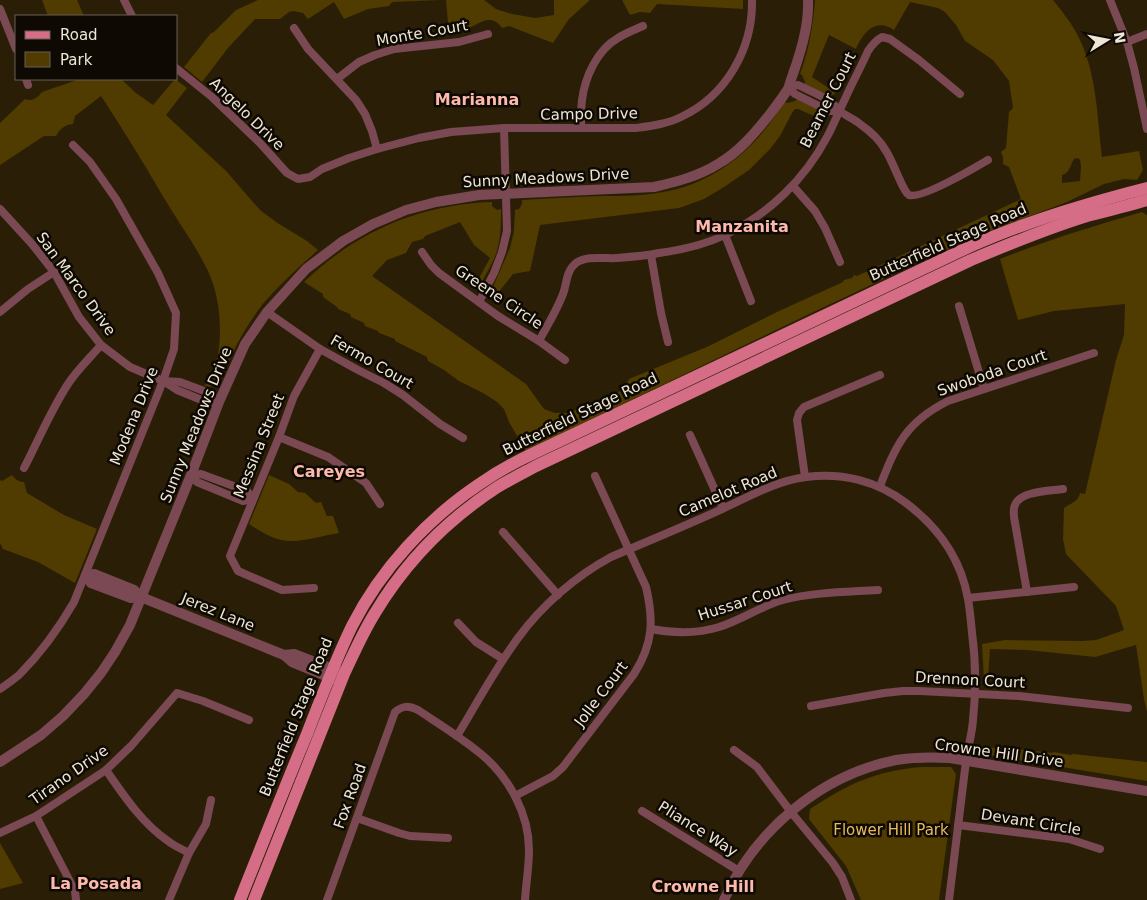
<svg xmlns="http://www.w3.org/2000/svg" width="1147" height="900" font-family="'DejaVu Sans',sans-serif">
	<rect width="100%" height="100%" fill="#2a1f06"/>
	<g fill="#503b01" fill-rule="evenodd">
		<path d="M42,0h35l7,16h-36z"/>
		<path d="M258,0h182l-48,2 -3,4 -21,3 -24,10 -10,-17 -26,17 -5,-6 -10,-2 -4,1 -9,7h-25l-27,29 -26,34 -18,-15 27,-34 3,-1 22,-22z"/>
		<path d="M446,0h38l12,9 16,5 23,4 19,-3v-15h36l-21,19 -16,24 -44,-17 -7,2c-11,-16 -23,-4 -37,2 -5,2 -10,3 -16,4z"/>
		<path d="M622,0h121v9l-86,-5 -7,9 -10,-1 -10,3z"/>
		<path d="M815,0h238c8,10 17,21 23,32 21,38 21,83 26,125l37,-6 4,19 -6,10 -13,-1 -20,5 -37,18 -85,32 -43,19 -132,62 -281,136 -17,-29 -5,-13 -7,-7 -14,-9 -24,-12 -15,-11 -16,-9 -1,-4 -32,-16v-2l-16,-6 -1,-2 -13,-5 -1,-3 -13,-6 -1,-3 -12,-5 -1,-2 -14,-10v-3l-19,-12c52,-50 116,-78 188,-80v4l5,4 4,-1c0,18 0,36 -8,52 -3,7 -8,14 -11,21l-4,-2 12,-22 -16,-13 -14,-23 -35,14 -2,3 -11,3 -6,11 -19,7 -15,16 154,108 18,25 11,4h14l54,-23 6,-11 80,-33 70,-35 64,-29 1,-2 8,-2 2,-3 3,1 164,-77 -12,-32 -6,-3v-7l-2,-5 5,-4 3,-36 4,-4 -4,-27 -16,-21 -28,-19 -9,-16 -11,-13 -7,-4 -28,-6 -16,28c-19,-13 -31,3 -38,19l-27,-14 -17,42 24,16 -4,2 -2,3 -26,-13 1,-3 -3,-7 -2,-1c9,-24 13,-49 15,-74zM1078,158l2,2 1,6 -1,15 -18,2v-8c8,-2 8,-10 12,-16z"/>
		<path d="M77,79h44l15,14 17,12 22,-26 12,9 -21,27 61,57 33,38 16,12 31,19 11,9c-20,18 -39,35 -56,55 -18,24 -32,50 -42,78l-3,-1 -7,5 -7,-2c11,-1 11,-12 13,-20 7,-29 5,-66 -8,-94 -13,-27 -32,-52 -47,-78 -19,-33 -39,-65 -60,-97l-26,20 -2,8c-9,1 -13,5 -17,12h-12l-44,29v-42l25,-24c8,3 13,-2 17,-7l35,-12z"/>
		<path d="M797,99l27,13 -3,7 -23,-10h-3l-3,4 -12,23 -10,13 -21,21 -25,17 -20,12 -25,9 -139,17 -10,46 -17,3 -15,19 -6,-4 18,-41 4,-17 1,-21 4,-1 3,-5v-4c27,-2 54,-3 80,-4 21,0 42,0 61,-4 44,-7 84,-36 109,-72 5,-6 8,-13 12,-19l3,2 8,-2z"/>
		<path d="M1142,212l5,3v497l-3,-13 -8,-54 -41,12 -68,-7 -37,-1 -2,30 -2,3 -2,-2 -2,-36 23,-4 77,1 14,-1 28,-10 -8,-24 -50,-52 -3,-15 1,-31c7,-5 14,-6 16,-15l5,1 31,-134 8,-25 1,-31 -71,7 -36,9 -18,-61c47,-19 94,-33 142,-47z"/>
		<path d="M12,475c4,5 7,7 12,7l3,11 37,22 33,14 -22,54 -37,-21 -35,-13 -3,-6v-63l2,1z"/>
		<path d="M269,475l20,9 9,8 7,1 11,10 5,-1 6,14h6l6,17c-13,2 -33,8 -47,8 -15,1 -31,-9 -43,-17z"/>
		<path d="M978,745l21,4 2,-1 17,2 1,-1 17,3 1,-1 15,2 1,-1 18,3 2,-1 74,8v19l-164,-27 -5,-7z"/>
		<path d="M921,767h30l5,7 -17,126h-78l-15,-34 -37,-47 1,-10c38,-25 65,-38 111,-42z"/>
		<path d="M0,843l23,40 -23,6z"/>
	</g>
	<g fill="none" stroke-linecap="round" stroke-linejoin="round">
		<g stroke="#7a4953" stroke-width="8">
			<path d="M124,0l8,16"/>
			<path d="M1110,0l17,42 7,26 13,61"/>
			<path d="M0,9l16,40"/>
			<path d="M294,28l14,21 48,51 9,14 7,17 5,18"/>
			<path d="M1127,42l20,-8"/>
			<path d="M176,68l36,29 48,46 27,30 11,6 12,-2 12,-8 27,-11 28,-9 42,-11 32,-6 53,-4h132c15,-2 31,-4 45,-11 45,-21 72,-68 71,-117"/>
			<path d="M26,79l2,6"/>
			<path d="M337,79l22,-17 16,-7 19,-6 65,-7 29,-8"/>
			<path d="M788,88l10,-3c10,5 26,11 34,18 3,2 5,6 8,8 6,5 14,8 20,13 10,7 20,16 26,27 6,8 17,41 23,44 12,5 67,-28 79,-35"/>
			<path d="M788,88l7,6 34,17h11"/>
			<path d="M581,128c0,-9 0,-19 1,-28 3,-23 15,-50 36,-62 8,-5 16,-8 25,-12"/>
			<path d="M793,186l22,25 10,17 15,34"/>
			<path d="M0,209l32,35 22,28 25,45 22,28 29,22 33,14 14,9 32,13 10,-1"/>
			<path d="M725,235l26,66"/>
			<path d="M422,252l9,13 8,8 59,43 41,25 26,19"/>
			<path d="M651,255l10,58 7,29"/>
			<path d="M479,302l15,-29 8,-21 5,-21 -3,-103"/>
			<path d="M959,306l25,83"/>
			<path d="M0,312l28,-23 26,-17"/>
			<path d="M267,312l53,37 38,21 26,13 19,12 37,29 23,14"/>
			<path d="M539,341c8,-15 18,-31 24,-47 4,-11 3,-23 13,-31 11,-8 29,-4 41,-5 14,-1 28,-2 42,-5 22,-3 45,-8 66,-18 43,-20 80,-56 102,-98 7,-13 12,-26 18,-38 7,-16 16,-32 23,-48 4,-6 8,-11 14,-14l8,2 29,21 41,34"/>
			<path d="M164,381l16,1 32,12 7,8"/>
			<path d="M690,435l33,73"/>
			<path d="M279,437l49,20 38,26 14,21"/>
			<path d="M24,468c14,-27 27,-58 44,-84 9,-14 22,-26 33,-39"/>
			<path d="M201,474l46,17 6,8 -10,2 -46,-19 -6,-7z"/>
			<path d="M805,477l-8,-57 2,-7 5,-6 76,-32"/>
			<path d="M880,486c16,-41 26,-64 68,-85l146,-48"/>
			<path d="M503,532l55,63"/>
			<path d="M314,588l-32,2 -44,-19 -8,-15 49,-119 15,-41 26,-47"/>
			<path d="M1027,592l-13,-75c0,-3 -1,-9 1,-12 5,-14 35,-14 48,-16"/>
			<path d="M968,598l106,-11"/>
			<path d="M458,623l18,19 27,17"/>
			<path d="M651,629c22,4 46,5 68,-2 22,-7 42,-21 64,-27 31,-8 64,-8 95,-10"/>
			<path d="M0,689c6,-4 13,-9 19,-14 22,-22 40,-47 55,-73l89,-221 11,-32 2,-36 -18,-40 -42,-74 -26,-37 -17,-17"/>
			<path d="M811,706l73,-13 19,-2h17l99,5 109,12"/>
			<path d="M457,736c20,-33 38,-67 61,-98 24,-33 58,-62 93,-81 37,-16 74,-31 111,-48 28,-13 54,-28 84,-32 36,-5 71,4 100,26 32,24 55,56 62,96 2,11 3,23 4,34 4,29 4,58 1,87 -1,14 -5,27 -7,41 -6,46 -11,93 -17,139"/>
			<path d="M734,750l23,17 34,45 42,51 9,14 9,23"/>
			<path d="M106,770c18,26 36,53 62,71 6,5 14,8 21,12"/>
			<path d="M515,796l38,-20 10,-9 71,-93c19,-30 20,-53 12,-87l-51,-111"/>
			<path d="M642,811l97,60"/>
			<path d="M36,816l39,75 1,9"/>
			<path d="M357,818l42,15 11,3 38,2"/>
			<path d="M958,825l111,14 31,10"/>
			<path d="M0,833l36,-17 70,-46 25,-24 46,-53 26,8 46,19"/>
			<path d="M169,900l20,-47 17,-29 5,-24"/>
			<path d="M327,900l68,-188c8,-7 14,-6 23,-2 21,14 44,28 63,44 28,23 48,60 48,96 0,17 -3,34 -4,50"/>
		</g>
		<g stroke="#7a4953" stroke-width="10">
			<path d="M141,597l-10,1 -40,-15 -5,-8 8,-1 40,16 7,7 143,58 8,7 44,18"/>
			<path d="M284,655l10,-1 44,17"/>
			<path d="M0,762l41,-27 22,-19 21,-22 17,-21 14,-21 15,-27 61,-150 28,-73 26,-58 22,-32 39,-43 37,-28 30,-17 33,-14 30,-8 43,-7 175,-8c22,-5 45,-11 64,-23 21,-12 37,-31 52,-50 6,-8 13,-17 18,-25 2,-5 3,-10 5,-15 8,-23 16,-49 15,-74"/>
			<path d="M724,900c31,-70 97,-125 172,-140 18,-3 36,-3 54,-2l197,33"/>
		</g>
		<g stroke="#d46d85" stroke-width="12">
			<path d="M240,900c22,-55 44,-111 67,-166 14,-36 28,-73 45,-108 29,-57 76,-108 129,-143 16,-11 32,-20 49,-28l441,-209c16,-7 33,-14 50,-20 41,-15 83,-27 126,-38"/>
			<path d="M254,900l90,-226c10,-21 19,-42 31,-61 30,-50 72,-93 121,-125 13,-8 27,-15 40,-22l435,-206c38,-16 77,-32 116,-44 20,-5 40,-10 60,-16"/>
		</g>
	</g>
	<g text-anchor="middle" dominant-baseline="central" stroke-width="5" stroke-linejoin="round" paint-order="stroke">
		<g font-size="15" fill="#ede6d7" stroke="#0e0902">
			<text transform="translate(422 33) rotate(-10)">Monte Court</text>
			<text transform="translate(828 100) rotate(-63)">Beamer Court</text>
			<text transform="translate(247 114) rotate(44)">Angelo Drive</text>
			<text transform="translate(589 114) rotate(-1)">Campo Drive</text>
			<text transform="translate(546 178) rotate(-3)">Sunny Meadows Drive</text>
			<text transform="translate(948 242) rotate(-24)">Butterfield Stage Road</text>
			<text transform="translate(76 284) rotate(54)">San Marco Drive</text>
			<text transform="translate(499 297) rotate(34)">Greene Circle</text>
			<text transform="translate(372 362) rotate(30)">Fermo Court</text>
			<text transform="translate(992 373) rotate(-19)">Swoboda Court</text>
			<text transform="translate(580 414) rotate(-26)">Butterfield Stage Road</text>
			<text transform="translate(134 416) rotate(-68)">Modena Drive</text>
			<text transform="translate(196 425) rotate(-68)">Sunny Meadows Drive</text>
			<text transform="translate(259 446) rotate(-68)">Messina Street</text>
			<text transform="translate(728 492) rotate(-23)">Camelot Road</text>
			<text transform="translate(745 601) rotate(-18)">Hussar Court</text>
			<text transform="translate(218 612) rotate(22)">Jerez Lane</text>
			<text transform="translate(970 680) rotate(3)">Drennon Court</text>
			<text transform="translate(601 694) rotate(-53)">Jolle Court</text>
			<text transform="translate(296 717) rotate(-68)">Butterfield Stage Road</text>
			<text transform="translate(999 753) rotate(8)">Crowne Hill Drive</text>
			<text transform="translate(69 775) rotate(-35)">Tirano Drive</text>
			<text transform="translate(350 796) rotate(-70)">Fox Road</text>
			<text transform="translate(1031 822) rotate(9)">Devant Circle</text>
			<text transform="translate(698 829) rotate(32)">Pliance Way</text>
		</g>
		<g font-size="15" fill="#e7bb5d" stroke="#0e0902">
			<text x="891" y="830">Flower Hill Park</text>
		</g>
		<g font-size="16" font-weight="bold" fill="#fdbaac" stroke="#0e0902">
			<text x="477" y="99">Marianna</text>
			<text x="742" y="226">Manzanita</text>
			<text x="329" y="471">Careyes</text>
			<text x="96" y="883">La Posada</text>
			<text x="703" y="886">Crowne Hill</text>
		</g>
	</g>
	<rect x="15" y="15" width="162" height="65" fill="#0e0902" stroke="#676157"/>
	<rect x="25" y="31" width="25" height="8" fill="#d46d85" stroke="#676157"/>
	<text x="60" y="40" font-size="15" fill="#ede6d7">Road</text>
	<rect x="25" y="52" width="25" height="15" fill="#503b01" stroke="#676157"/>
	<text x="60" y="65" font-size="15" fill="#ede6d7">Park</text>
	<g transform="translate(1107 40) rotate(80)" stroke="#0e0902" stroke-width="4" paint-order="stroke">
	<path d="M0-4L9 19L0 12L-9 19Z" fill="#ede6d7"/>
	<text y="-8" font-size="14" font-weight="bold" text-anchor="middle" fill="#ede6d7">N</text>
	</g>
</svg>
